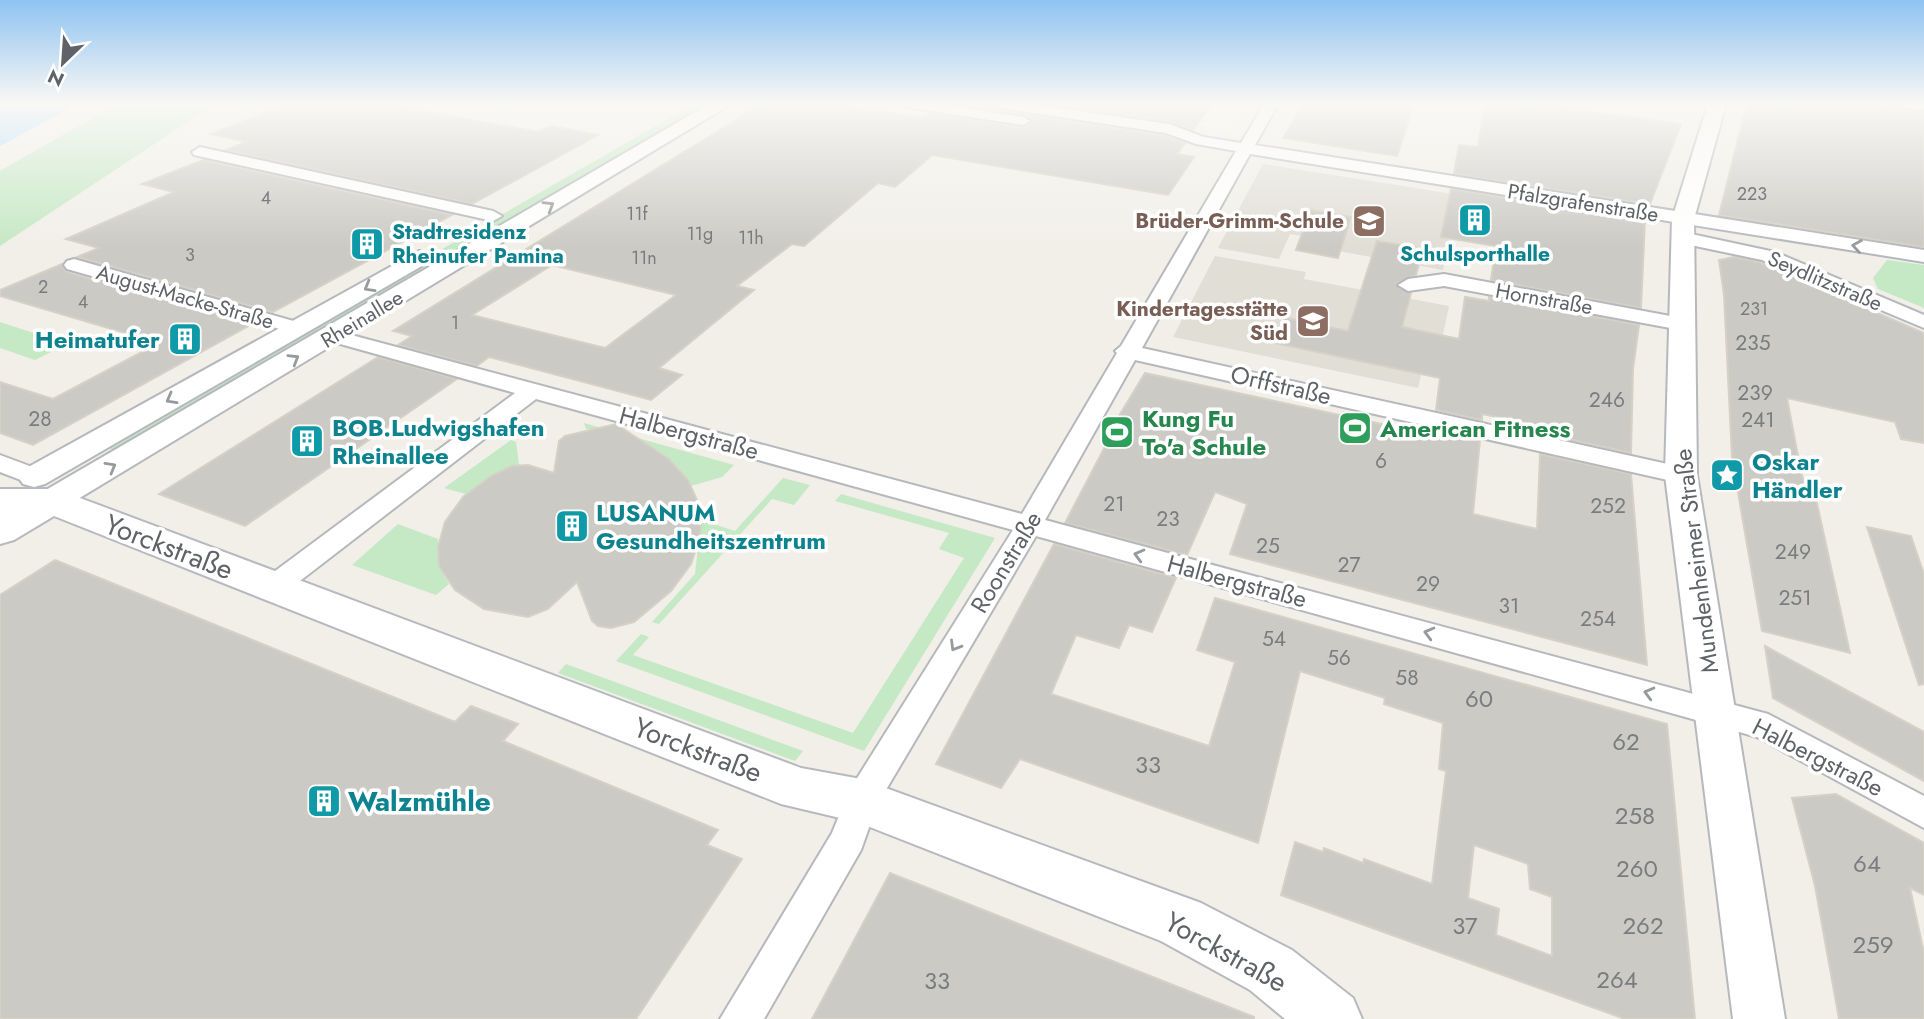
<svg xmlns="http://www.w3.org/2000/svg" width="1924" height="1019" font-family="Jost,sans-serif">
	<rect width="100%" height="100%" fill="#f1efe8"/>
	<path fill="#fef7e0" d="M1050,104h196l-17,26z"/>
	<g fill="#e1ded6">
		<path d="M1263,164l215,34 -27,31 -8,41 -105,-19 -3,6 -39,-7 5,-14 -11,-2 -11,25 -61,-11z"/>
		<path d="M1215,256l91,16 -2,7 145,27 -11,52 -13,-2 -7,32 -245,-51z"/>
	</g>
	<g fill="#c5e8c5">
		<path d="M117,104h98l-215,142v-75z"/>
		<path d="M693,104h19l-593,348 -17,-6z"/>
		<path d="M1887,260l37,5v43l-46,-19 -5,-11z"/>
		<path d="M0,322l67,22 -32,16 -35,-12z"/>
		<path d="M584,423l150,42 -12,12 -31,9c-21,-40 -64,-53 -105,-57z"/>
		<path d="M511,440l5,2 3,23 -23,8 -30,21 -22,-6z"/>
		<path d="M783,478l27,7 -16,20 -22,-6 -113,125 -7,-2 43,-48 6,-54 34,11z"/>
		<path d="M841,494l154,44 -131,213 -248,-90 25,-27 8,3 -16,18 220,78 111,-175 -25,-9 10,-16 -114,-32z"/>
		<path d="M398,524l40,15 1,27 10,18 -13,11 -84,-30z"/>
		<path d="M566,664l237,87 -8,10 -237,-88z"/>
	</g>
	<path fill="#aadaff" d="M0,104h78l-78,42z"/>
	<g fill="#cccac5" stroke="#d6d1c6" stroke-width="2" fill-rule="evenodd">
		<path d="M288,104h94l156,28 13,-6 47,9 -126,69 -246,-54 21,-8 -36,-8z"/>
		<path d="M762,104h65l97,14 3,-3 33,3 63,10 9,-6 -9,-8 -62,-9 32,-1 9,7 163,25 20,7 -8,11 17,3 -26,38 -236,-40 -37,32 -17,-4 -74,63 -12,-2 -55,42 17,4 -95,78 23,7 -31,25 -162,-43 -12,9 -79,-21 14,-9 -19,-5zM552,265l124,30 -71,53 -133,-33z"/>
		<path d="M1049,104h163l-19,26 -24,-9z"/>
		<path d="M1304,104h110l-17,52 -114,-18z"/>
		<path d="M1485,104h69v3l127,17 -31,80 -196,-30 5,-29 19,2z"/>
		<path d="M1747,104h92l32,4 -2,-3 55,8v134l-205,-32z"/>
		<path d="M203,160l249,55 -179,97 -196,-55 22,-9 -33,-9 108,-47 -32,-8z"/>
		<path d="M1451,189l194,31 -4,88 -150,-28 5,-34 -55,-9z"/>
		<path d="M1311,210l40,7 -13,41 -42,-8z"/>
		<path d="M1377,241l46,8 -7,26 -20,9 15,9 -9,34 57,12 6,-42 24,4v-4l150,28 -6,44 -2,84 -90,-20 1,-7 -60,-12v6l-46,-10 4,-32 -165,-35 10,-25 63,13z"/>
		<path d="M1734,257l25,5 165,71v110l-23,-4 -6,-17 -108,-24 14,74 5,16 8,2 36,163 -88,-22 -30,-173 -8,-163 -5,-35z"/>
		<path d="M62,264l4,8 186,52 -219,121 -33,-12v-51l53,17 106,-56 -159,-47v-6z"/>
		<path d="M378,357l79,22 -212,147 -86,-32z"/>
		<path d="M1145,373l288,62v-5l47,10 -7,74 64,15 3,-75 91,20 16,191 -417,-111 17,-50 -32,-12 -28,63 -122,-32 44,-84h-4z"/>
		<path d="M616,424l53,35 19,21 9,20 4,23 -2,17 -8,24 -20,27 -37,31 -23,6 -13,-2 -6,-5 -15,-39 -29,27 -20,8 -44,-8 -29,-19 -16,-24 -1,-19 7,-25 18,-25 28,-21 21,-10 16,-1 26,8 5,-32 6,-5z"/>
		<path d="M1867,527l44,9 13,38v110l-5,1z"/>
		<path d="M1054,544l122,34 -24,54 -23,-7 -10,23 -43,-13 -25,59 158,52 26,-84 -38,-12 18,-52 452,126 28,295h-70l-344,-124 14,-53 28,10 1,-4 39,15 1,-4 68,25 14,-113 -7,-2 4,-46 -59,-19 1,-6 -85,-27 -42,172 -238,-84 -19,29 -65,-24zM1474,845l54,19 2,25 22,8v59l-56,-21 3,-26 -31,-11z"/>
		<path d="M55,560l400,162 16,-16 47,18 -15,17 215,89 -11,15 35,14 -106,160h-636v-424z"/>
		<path d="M1765,646l159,86v49l-151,-83z"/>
		<path d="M1836,794l88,49v52l-14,-7 14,65v66h-85l-24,-133 -23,-88z"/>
		<path d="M890,873l364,144v2h-442z"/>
	</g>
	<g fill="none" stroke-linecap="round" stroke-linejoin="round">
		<g stroke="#b5b8bc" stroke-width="4">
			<g id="minor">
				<path d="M904,104h35l84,13 7,4 -7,4 -112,-17z"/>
				<path d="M995,104h36l138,20 35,13 37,6 23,-39h14l-23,41 669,105v12l-674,-108 -108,194 539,119 9,2 4,6 -4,6 -9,2 -546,-123 -90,160 723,194 156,82v32l-167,-91 -721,-201 -159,269 -16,45 -97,169h-44l112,-186 17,-42 164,-261 -477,-131 -253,195 -10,3 -10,-3 -4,-7 4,-7 252,-187 -189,-53 -4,-4 4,-4h14l682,182 95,-161 -2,-2 6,-5 115,-195 -40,-7 -30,-11 -164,-25z"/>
				<path d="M1896,104h28v6l-21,-2z"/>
				<path d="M200,147l293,64 9,5 -9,5 -299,-66 -2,-3z"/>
				<path d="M1682,232l93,20 149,63v13l-162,-68 -86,-18 -3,-4 3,-4z"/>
				<path d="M74,259l230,65 3,4 -10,6 -230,-65 -3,-4 3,-4z"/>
				<path d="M1444,274l237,44 10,6 -10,6 -237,-44 -36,5 -10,-6 10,-6z"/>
				<path d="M0,455l43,16 4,6 -4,6 -9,2 -34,-13z"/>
			</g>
		</g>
		<g stroke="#b5b8bc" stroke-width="4">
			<g id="tertiary">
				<path d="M709,104h22l-668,404 -12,3 -12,-3 -4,-7 4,-7z"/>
				<path d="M1708,104h18l-32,115 3,256 88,544h-52l-68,-544 7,-256z"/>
				<path d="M419,251l8,2 4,5 -4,5 -382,221 -11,3 -11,-3 -5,-7 5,-7z"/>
			</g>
		</g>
		<g stroke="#b6babf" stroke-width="4">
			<path id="secondary" d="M0,489h51l13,3 737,276 60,11 340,124 91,47 61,48 9,21h-77l-35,-29 -89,-49 -304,-119 -76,-18 -727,-288 -40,24 -14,4z"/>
		</g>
		<use href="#minor" fill="#fff" fill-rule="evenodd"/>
		<use href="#tertiary" fill="#fff" fill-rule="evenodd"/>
		<use href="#secondary" fill="#fff" fill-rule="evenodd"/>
	</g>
	<defs><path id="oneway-chevron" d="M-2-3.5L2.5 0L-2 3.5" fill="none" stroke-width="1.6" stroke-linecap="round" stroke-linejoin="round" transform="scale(1.75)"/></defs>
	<g stroke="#979a9d">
		<use href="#oneway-chevron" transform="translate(549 206) rotate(-31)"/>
		<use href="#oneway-chevron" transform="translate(1857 246) rotate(-171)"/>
		<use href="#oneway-chevron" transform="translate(369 287) rotate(150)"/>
		<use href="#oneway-chevron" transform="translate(294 359) rotate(-31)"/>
		<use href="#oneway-chevron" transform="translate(171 399) rotate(151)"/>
		<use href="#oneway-chevron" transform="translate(111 467) rotate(-30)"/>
		<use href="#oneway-chevron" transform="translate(1139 555) rotate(-165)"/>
		<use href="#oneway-chevron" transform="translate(1429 633) rotate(-165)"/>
		<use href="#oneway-chevron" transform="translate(955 646) rotate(121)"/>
		<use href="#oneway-chevron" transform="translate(1649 693) rotate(-165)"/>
	</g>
	<linearGradient id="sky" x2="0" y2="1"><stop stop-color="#8fc3f1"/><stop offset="0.42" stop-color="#f9f8f5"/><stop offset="1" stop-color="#f9f8f5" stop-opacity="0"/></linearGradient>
	<rect width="1924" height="247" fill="url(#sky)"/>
	<defs>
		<g id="building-square" transform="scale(1.75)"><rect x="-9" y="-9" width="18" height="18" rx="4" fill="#0f9aa8" stroke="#fff"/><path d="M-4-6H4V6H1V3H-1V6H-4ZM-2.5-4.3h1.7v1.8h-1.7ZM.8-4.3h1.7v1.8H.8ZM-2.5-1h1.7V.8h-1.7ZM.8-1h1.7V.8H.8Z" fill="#fff"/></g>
		<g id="school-square" transform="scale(1.75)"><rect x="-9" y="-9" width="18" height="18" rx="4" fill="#8d6e63" stroke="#fff"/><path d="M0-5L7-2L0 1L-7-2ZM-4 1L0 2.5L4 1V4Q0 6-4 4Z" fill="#fff"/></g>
		<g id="stadium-square" transform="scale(1.75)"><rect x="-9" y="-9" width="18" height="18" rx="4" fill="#2e9e5b" stroke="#fff"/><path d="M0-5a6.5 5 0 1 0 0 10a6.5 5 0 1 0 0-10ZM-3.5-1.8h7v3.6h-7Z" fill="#fff"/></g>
		<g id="sight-square" transform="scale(1.75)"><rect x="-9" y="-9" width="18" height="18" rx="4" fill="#0f9aa8" stroke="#fff"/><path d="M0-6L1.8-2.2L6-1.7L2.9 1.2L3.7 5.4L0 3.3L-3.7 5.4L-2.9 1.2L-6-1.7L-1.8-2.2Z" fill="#fff"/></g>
	</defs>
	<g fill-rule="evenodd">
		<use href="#building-square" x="1475" y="220"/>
		<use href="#school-square" x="1369" y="221"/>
		<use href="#building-square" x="367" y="244"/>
		<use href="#school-square" x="1313" y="321"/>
		<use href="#building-square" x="185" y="339"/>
		<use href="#stadium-square" x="1355" y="428"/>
		<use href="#stadium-square" x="1117" y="432"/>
		<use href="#building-square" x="307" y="441"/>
		<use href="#sight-square" x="1727" y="475"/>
		<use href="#building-square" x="572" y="526"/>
		<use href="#building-square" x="324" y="801"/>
	</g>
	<g text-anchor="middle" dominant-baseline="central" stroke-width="7" stroke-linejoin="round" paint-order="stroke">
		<g font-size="18" fill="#7a7d7f">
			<text x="1752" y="194">223</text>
			<text x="266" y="198">4</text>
			<text x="637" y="214">11f</text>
			<text x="700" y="234">11g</text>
			<text x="751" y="238">11h</text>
			<text x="190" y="255">3</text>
			<text x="644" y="258">11n</text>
			<text x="43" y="287">2</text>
			<text x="83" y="302">4</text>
			<text x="1754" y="309">231</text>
			<text x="455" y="323">1</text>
		</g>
		<g font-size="21" fill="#5f6368" stroke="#fff">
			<text transform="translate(1583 203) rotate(9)">Pfalzgrafenstraße</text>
			<text transform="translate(1825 281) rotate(23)">Seydlitzstraße</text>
			<text transform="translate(185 297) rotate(16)">August-Macke-Straße</text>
			<text transform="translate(1544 299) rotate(10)">Hornstraße</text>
			<text transform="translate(362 319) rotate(-31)">Rheinallee</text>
		</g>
		<g font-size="21" font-weight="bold" fill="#785e54" stroke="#fff" text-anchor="end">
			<text x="1344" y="221">Brüder-Grimm-Schule</text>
			<text x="1288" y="309">Kindertagesstätte<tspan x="1288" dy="24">Süd</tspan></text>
		</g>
		<g font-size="21" font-weight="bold" fill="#0d838f" stroke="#fff" text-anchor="start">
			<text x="392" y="232">Stadtresidenz<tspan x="392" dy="24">Rheinufer Pamina</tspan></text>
			<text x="1475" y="254" text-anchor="middle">Schulsporthalle</text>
		</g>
		<g font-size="21" fill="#7a7d7f">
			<text x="1753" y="343">235</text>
			<text x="1755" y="393">239</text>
			<text x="1607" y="400">246</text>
			<text x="40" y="419">28</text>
			<text x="1758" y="420">241</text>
			<text x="1381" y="461">6</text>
			<text x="1114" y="504">21</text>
			<text x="1608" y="506">252</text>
			<text x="1168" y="519">23</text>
			<text x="1268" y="546">25</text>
			<text x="1793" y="552">249</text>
			<text x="1349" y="565">27</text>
			<text x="1428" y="584">29</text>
			<text x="1795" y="598">251</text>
			<text x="1509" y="606">31</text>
			<text x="1598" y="619">254</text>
			<text x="1274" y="639">54</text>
			<text x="1339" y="658">56</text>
			<text x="1407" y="678">58</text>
		</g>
		<g font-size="24" font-weight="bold" fill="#0d838f" stroke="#fff" text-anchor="start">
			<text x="160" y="339" text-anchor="end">Heimatufer</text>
			<text x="332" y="427">BOB.Ludwigshafen<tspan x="332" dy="28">Rheinallee</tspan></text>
			<text x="1752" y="461">Oskar<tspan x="1752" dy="28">Händler</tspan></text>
			<text x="596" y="512">LUSANUM<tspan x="596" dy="28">Gesundheitszentrum</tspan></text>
		</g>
		<g font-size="24" fill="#5f6368" stroke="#fff">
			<text transform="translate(1281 385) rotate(13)">Orffstraße</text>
			<text transform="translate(689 433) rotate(15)">Halbergstraße</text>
			<text transform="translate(1696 561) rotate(-97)">Mundenheimer Straße</text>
			<text transform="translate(1006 562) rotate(-59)">Roonstraße</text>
			<text transform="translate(1237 581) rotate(15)">Halbergstraße</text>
			<text transform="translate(1818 757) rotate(27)">Halbergstraße</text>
		</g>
		<g font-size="24" font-weight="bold" fill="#27864d" stroke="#fff" text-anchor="start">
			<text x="1142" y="418">Kung Fu<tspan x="1142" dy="28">To'a Schule</tspan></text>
			<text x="1380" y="428">American Fitness</text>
		</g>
		<g font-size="24" fill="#7a7d7f">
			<text x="1479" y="698">60</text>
			<text x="1626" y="741">62</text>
			<text x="1148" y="764">33</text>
			<text x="1635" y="815">258</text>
			<text x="1867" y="863">64</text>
			<text x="1637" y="868">260</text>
			<text x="1465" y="925">37</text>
			<text x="1643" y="925">262</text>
			<text x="1873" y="944">259</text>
			<text x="1617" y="979">264</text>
			<text x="937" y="980">33</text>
		</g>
		<g font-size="28" fill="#5f6368" stroke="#fff">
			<text transform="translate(169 547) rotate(21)">Yorckstraße</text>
			<text transform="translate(698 750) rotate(21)">Yorckstraße</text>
			<text transform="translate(1226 952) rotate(29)">Yorckstraße</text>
		</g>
		<g font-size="28" font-weight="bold" fill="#0d838f" stroke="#fff" text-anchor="start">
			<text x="348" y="801">Walzmühle</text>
		</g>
	</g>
	<g transform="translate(63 63) rotate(205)" stroke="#ffffff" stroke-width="5" paint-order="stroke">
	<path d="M0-5L12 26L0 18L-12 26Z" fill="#5f6368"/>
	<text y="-10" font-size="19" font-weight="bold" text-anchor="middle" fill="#5f6368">N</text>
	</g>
</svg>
